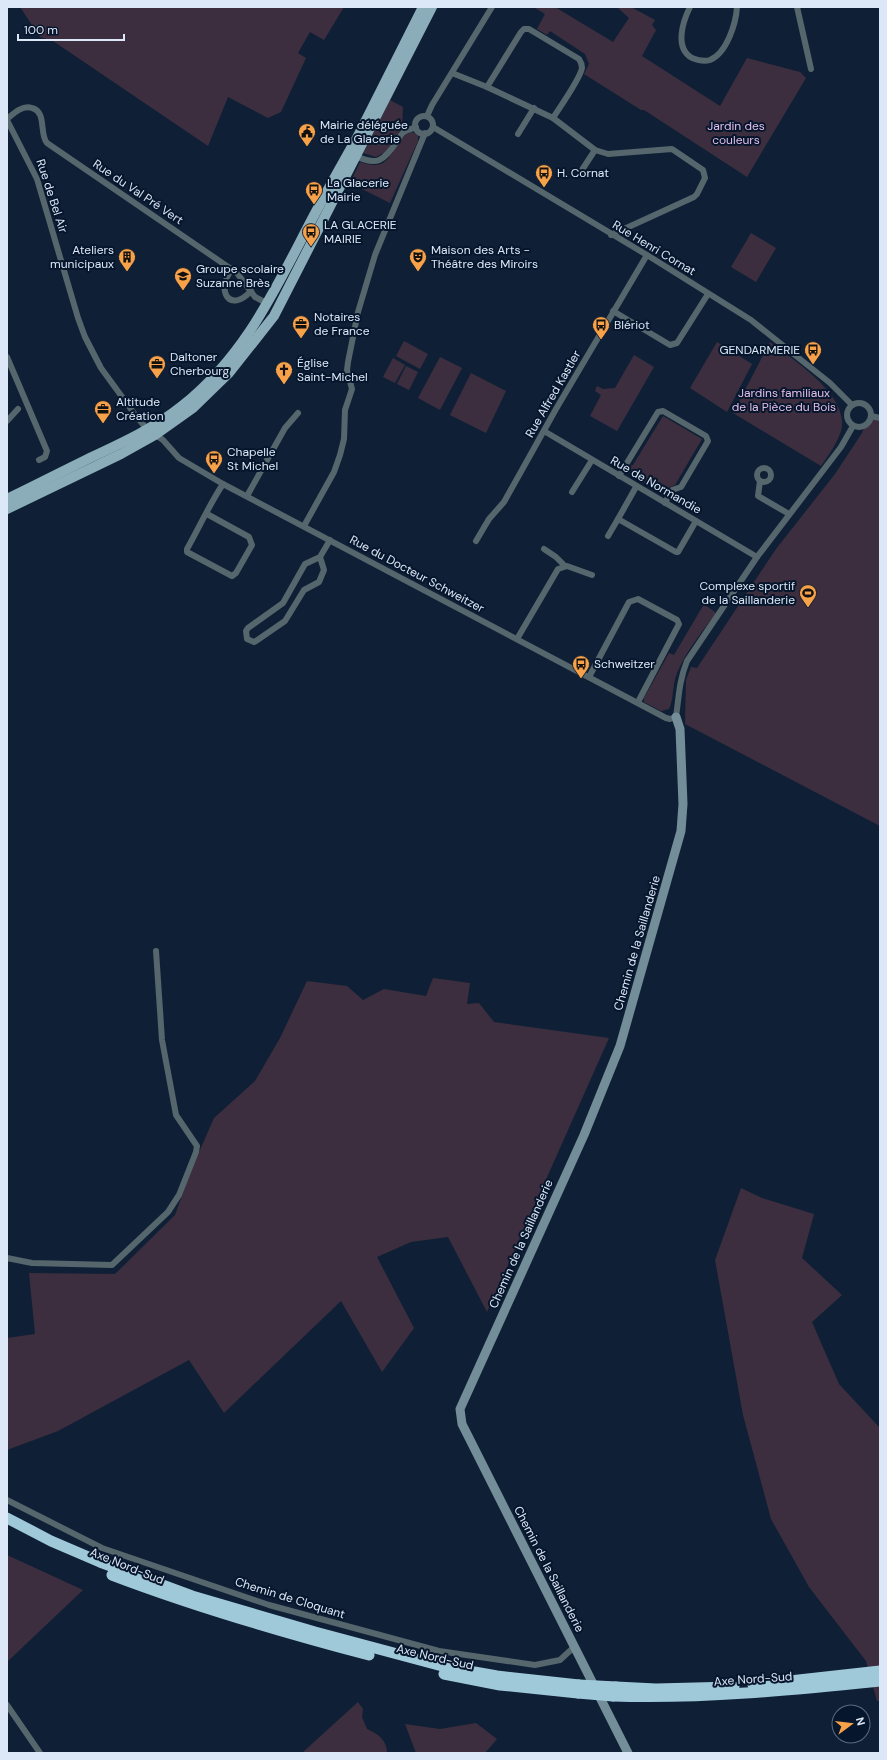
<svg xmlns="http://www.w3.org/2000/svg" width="887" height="1760" font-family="'DM Sans',sans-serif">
	<rect width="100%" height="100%" fill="#0f2036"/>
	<g fill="#3c2e3e">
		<path d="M20,7h324l-20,33 -14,-8 -12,21 8,5 -25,54 -13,6 -40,-21 -20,49 -155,-105 -13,-4z"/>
		<path d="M536,7h19l58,35 16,-24 -12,-11h14l24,13 -3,5 4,5 -14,26 78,50 27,-48 53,14 6,6 -59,99 -103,-67h-3l-57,-36 5,-10 -4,-10 -35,-23 -3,4 -10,-6 8,-15 -10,-6z"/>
		<path d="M390,100l13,7 -1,21 -17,24 -9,5 -13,-4z"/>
		<path d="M411,132l7,2v7l-28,62 -40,-20 10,-21c36,13 28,-20 51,-30z"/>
		<path d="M751,233l25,15 -20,34 -25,-15z"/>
		<path d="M404,341l24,13 -8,15 -24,-13z"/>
		<path d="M717,342l35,22 -25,48 -37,-24z"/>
		<path d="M770,342c23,18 81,54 71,89 -4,12 -12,24 -20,35l-88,-53z"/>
		<path d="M634,355l20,12 -37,64 -27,-15 11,-21 -6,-4 2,-5 6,3 12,-1z"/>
		<path d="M440,357l22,11 -22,42 -22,-12z"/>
		<path d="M393,358l12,7 -10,18 -12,-6z"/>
		<path d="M406,366l12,6 -9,18 -12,-6z"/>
		<path d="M471,373l35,18 -20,42 -36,-18z"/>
		<path d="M663,416l39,23 -27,46 -7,3 -3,7 -38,-23 3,-6 3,-1z"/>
		<path d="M873,418l7,3v405l-195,-102 1,-44 5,-13 6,1 79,-119 59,-75 27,-41 4,-10z"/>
		<path d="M704,604l12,9c-14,19 -30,38 -39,60 -5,12 -3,26 -8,36l-8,2 -17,-9v-4l25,-45 5,2z"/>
		<path d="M433,978l37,5 -3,21 12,-1 15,19 115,16 -122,274 -39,-75 -37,5 -34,15 37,71 -32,44 -41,-71 -117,112 -35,-53 -131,71 -51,19v-112l28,-4 -6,-61 86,1 60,-59 17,-47 22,-50 41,-37 25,-43 27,-57 40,5 16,14 21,-11 42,7z"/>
		<path d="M741,1188l21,10 52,16 -12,44 40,37 -30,27 27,62 41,44v273h-3l-11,-40 -57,-74 -38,-68 -28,-104 -28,-155z"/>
		<path d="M7,1555l76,35 -76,72z"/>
		<path d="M358,1702l5,7 -1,8 5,12c11,5 20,11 20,24h-85z"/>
		<path d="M476,1723l21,16 -12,14h-69l-11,-29 35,5z"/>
	</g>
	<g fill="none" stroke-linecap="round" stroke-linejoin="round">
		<g stroke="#55666c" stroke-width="6">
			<path d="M690,7c-7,14 -16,41 2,51 5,2 12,4 18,2 17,-7 26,-37 27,-53"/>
			<path d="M797,7l14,62"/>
			<path d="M452,73l35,14 66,31 42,32 13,4 64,-5 31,21 2,8 -8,16 -3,3 -83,38"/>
			<path d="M487,87l34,-55 3,-3h5l50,30c2,3 3,6 3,9 -2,11 -22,39 -29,50"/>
			<path d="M427,116l5,-11 60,-98"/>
			<circle cx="424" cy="125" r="9"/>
			<path d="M7,119c7,-6 15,-14 25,-11 15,4 7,26 15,35l190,130 18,24 13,7"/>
			<path d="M7,120l30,59 41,139 7,19 16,31 35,48 11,13 16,11 16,18 44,26 443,234 4,1 6,-2c3,-21 3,-36 11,-56l70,-104 84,-110 12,-21"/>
			<path d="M433,127l214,128 104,65 79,63 22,22"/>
			<path d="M518,134l16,-26"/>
			<path d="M354,155c23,12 30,6 43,-14 2,-3 4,-7 7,-9 4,-3 8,-3 12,-5"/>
			<path d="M580,173l15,-23"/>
			<path d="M232,269c-17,22 -2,45 19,22"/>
			<path d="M613,311l57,34 7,-2 31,-49"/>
			<path d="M7,357l40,94 -2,6 -6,3"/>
			<circle cx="859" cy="415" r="12"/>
			<path d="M871,416l9,2"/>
			<path d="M7,421l11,-12"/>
			<path d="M544,431l213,126"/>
			<circle cx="764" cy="475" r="7"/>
			<path d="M619,476l39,-64 5,-1 43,25 2,5 -27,46 -9,3 -7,13"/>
			<path d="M760,481l-2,15 31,18"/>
			<path d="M636,487l-18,32 58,33h2l18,-31"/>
			<path d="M572,492l20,-32"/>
			<path d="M247,496l38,-68 13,-15"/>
			<path d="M207,514l42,23 3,8 -16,28 -4,3 -45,-24v-3c12,-21 22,-44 36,-65"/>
			<path d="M304,526l30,-54 6,-17 4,-16 1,-29 7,-21 -5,-19 1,-8 10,-50 17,-57 50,-122"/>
			<path d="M608,536l10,-17"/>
			<path d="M476,541l13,-22 15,-17 52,-93 91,-154"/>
			<path d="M544,549l12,8 9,9"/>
			<path d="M320,557l4,13 -5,12 -15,8 -19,31 -29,20 -2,1 -7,-3 -1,-8 2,-3 35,-25 22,-39 15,-7 10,-17"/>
			<path d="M517,639l41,-70 9,-3 25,9"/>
			<path d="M589,677l40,-75 9,-3 39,21 2,4 -41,78"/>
			<path d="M7,1258l25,5 80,2 56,-53 11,-17 17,-43 1,-6 -21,-31 -14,-75 -6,-89"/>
			<path d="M7,1500l95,48 167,57 170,46 96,14 25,-5 14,-13"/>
			<path d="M7,1705l33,48"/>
		</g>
		<path stroke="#738e98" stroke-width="9" d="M628,1753l-166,-329 -2,-15 124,-274 36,-89 61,-215 2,-27 -3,-75 -4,-12"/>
		<g stroke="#8badba" stroke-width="10">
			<path d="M7,499c29,-14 58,-29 87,-43 30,-14 62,-29 88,-50 68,-54 97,-126 137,-200 13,-24 26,-47 39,-70 22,-43 43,-86 65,-129"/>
			<path d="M7,509l114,-55 34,-19 38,-27 36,-35 45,-57 158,-309"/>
		</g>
		<g stroke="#9fc9d9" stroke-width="11">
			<path d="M7,1518l44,23 49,21 92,34 123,36 131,35 51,9 82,9"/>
			<path d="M112,1575c84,32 170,57 257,80"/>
			<path d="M444,1674l56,11 78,8"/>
			<path d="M753,1685l127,-14"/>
			<path d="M616,1687l40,2 78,-2"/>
			<path d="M613,1696c90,3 178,-6 267,-15"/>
		</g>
		<g stroke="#9fc9d9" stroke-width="11">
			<path d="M579,1685l37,2"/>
			<path d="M578,1693l35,3"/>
		</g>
	</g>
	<defs>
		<g id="civic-pin" transform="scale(0.9)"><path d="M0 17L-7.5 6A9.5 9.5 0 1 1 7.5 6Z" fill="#f7a149" stroke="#06162c"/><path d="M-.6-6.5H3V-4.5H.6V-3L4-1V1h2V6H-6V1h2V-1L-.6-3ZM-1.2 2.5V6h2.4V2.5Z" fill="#111"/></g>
		<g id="bus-pin" transform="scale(0.9)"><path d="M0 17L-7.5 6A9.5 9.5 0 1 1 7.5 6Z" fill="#f7a149" stroke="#06162c"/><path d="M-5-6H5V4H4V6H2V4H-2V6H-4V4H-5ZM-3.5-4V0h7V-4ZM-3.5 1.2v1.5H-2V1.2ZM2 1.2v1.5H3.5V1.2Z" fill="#111"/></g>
		<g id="building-pin" transform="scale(0.9)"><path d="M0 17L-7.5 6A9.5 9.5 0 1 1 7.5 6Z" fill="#f7a149" stroke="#06162c"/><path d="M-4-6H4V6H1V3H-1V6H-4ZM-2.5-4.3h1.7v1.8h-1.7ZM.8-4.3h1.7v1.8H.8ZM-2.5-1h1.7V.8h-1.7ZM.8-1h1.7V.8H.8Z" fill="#111"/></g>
		<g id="theatre-pin" transform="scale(0.9)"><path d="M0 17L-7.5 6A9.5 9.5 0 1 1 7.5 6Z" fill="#f7a149" stroke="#06162c"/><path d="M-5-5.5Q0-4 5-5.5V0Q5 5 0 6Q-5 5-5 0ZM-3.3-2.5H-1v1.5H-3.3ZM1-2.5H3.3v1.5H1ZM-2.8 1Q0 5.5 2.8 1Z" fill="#111"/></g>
		<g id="school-pin" transform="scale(0.9)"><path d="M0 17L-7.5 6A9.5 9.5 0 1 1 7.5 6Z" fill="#f7a149" stroke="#06162c"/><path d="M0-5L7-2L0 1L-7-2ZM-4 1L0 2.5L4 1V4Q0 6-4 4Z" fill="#111"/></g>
		<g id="office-pin" transform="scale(0.9)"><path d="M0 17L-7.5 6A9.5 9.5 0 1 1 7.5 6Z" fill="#f7a149" stroke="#06162c"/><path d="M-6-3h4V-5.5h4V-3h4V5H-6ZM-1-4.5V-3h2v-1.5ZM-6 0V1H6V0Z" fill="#111"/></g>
		<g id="church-pin" transform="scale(0.9)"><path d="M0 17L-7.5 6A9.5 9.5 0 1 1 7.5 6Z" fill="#f7a149" stroke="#06162c"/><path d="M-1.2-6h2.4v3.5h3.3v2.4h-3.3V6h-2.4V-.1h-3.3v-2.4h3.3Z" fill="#111"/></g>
		<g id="stadium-pin" transform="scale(0.9)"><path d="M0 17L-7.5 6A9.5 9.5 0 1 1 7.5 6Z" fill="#f7a149" stroke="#06162c"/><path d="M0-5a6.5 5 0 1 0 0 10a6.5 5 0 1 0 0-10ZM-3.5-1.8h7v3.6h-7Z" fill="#111"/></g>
	</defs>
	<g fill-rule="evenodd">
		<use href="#civic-pin" x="307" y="132"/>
		<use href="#bus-pin" x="544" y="173"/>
		<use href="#bus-pin" x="314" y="190"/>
		<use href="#bus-pin" x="311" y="232"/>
		<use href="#building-pin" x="127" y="257"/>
		<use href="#theatre-pin" x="418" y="257"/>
		<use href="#school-pin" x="183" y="276"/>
		<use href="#office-pin" x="301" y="324"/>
		<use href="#bus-pin" x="601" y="325"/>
		<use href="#bus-pin" x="813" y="350"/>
		<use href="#office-pin" x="157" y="364"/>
		<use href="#church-pin" x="284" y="370"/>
		<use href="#office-pin" x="103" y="409"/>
		<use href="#bus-pin" x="214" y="459"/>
		<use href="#stadium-pin" x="808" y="593"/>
		<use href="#bus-pin" x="581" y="664"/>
	</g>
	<g text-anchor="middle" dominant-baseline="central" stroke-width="4" stroke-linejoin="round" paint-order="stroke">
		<g font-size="12" fill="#dce7f7" stroke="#06162c" text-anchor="start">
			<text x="320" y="125">Mairie déléguée<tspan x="320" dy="14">de La Glacerie</tspan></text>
			<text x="557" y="173">H. Cornat</text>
			<text x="327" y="183">La Glacerie<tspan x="327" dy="14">Mairie</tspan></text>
			<text x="324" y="225">LA GLACERIE<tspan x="324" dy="14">MAIRIE</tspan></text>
			<text x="114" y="250" text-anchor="end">Ateliers<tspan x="114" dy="14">municipaux</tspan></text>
			<text x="431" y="250">Maison des Arts -<tspan x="431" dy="14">Théâtre des Miroirs</tspan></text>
			<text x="196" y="269">Groupe scolaire<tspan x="196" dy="14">Suzanne Brès</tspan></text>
			<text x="314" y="317">Notaires<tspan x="314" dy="14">de France</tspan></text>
			<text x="614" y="325">Blériot</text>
			<text x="800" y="350" text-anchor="end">GENDARMERIE</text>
			<text x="170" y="357">Daltoner<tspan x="170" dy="14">Cherbourg</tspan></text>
			<text x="297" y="363">Église<tspan x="297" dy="14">Saint-Michel</tspan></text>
			<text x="116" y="402">Altitude<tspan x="116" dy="14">Création</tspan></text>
			<text x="227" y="452">Chapelle<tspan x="227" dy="14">St Michel</tspan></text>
			<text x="795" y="586" text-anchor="end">Complexe sportif<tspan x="795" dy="14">de la Saillanderie</tspan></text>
			<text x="594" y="664">Schweitzer</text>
		</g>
		<g font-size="12" fill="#e5bee9" stroke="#06162c">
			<text x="736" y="126">Jardin des<tspan x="736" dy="14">couleurs</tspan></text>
			<text x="784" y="393">Jardins familiaux<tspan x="784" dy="14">de la Pièce du Bois</tspan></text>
		</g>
		<g font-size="12" fill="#dce7f7" stroke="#06162c">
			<text transform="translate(138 192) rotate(34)">Rue du Val Pré Vert</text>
			<text transform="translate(52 196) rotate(72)">Rue de Bel Air</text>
			<text transform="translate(654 248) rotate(31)">Rue Henri Cornat</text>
			<text transform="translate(553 394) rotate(-60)">Rue Alfred Kastler</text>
			<text transform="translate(656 485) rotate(30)">Rue de Normandie</text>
			<text transform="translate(417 574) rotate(28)">Rue du Docteur Schweitzer</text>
			<text transform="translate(637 943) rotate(-74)">Chemin de la Saillanderie</text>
			<text transform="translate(521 1244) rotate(-66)">Chemin de la Saillanderie</text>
			<text transform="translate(127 1566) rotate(22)">Axe Nord-Sud</text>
			<text transform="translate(549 1569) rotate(63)">Chemin de la Saillanderie</text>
			<text transform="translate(290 1598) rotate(17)">Chemin de Cloquant</text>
			<text transform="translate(435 1657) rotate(13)">Axe Nord-Sud</text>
			<text transform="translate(753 1679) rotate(-4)">Axe Nord-Sud</text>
		</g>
	</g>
	<rect width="887" height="1760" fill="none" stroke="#dce7f7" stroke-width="16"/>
	<g transform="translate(851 1724) rotate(75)"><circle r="19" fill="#06162c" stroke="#5c6a7d"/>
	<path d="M0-3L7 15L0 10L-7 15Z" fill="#f7a149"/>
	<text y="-6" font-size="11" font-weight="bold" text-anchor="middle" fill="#dce7f7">N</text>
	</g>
	<path d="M18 34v6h106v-6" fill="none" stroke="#dce7f7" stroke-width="2"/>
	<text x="24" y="34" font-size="12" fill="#dce7f7" stroke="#06162c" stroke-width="3" paint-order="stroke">100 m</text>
</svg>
